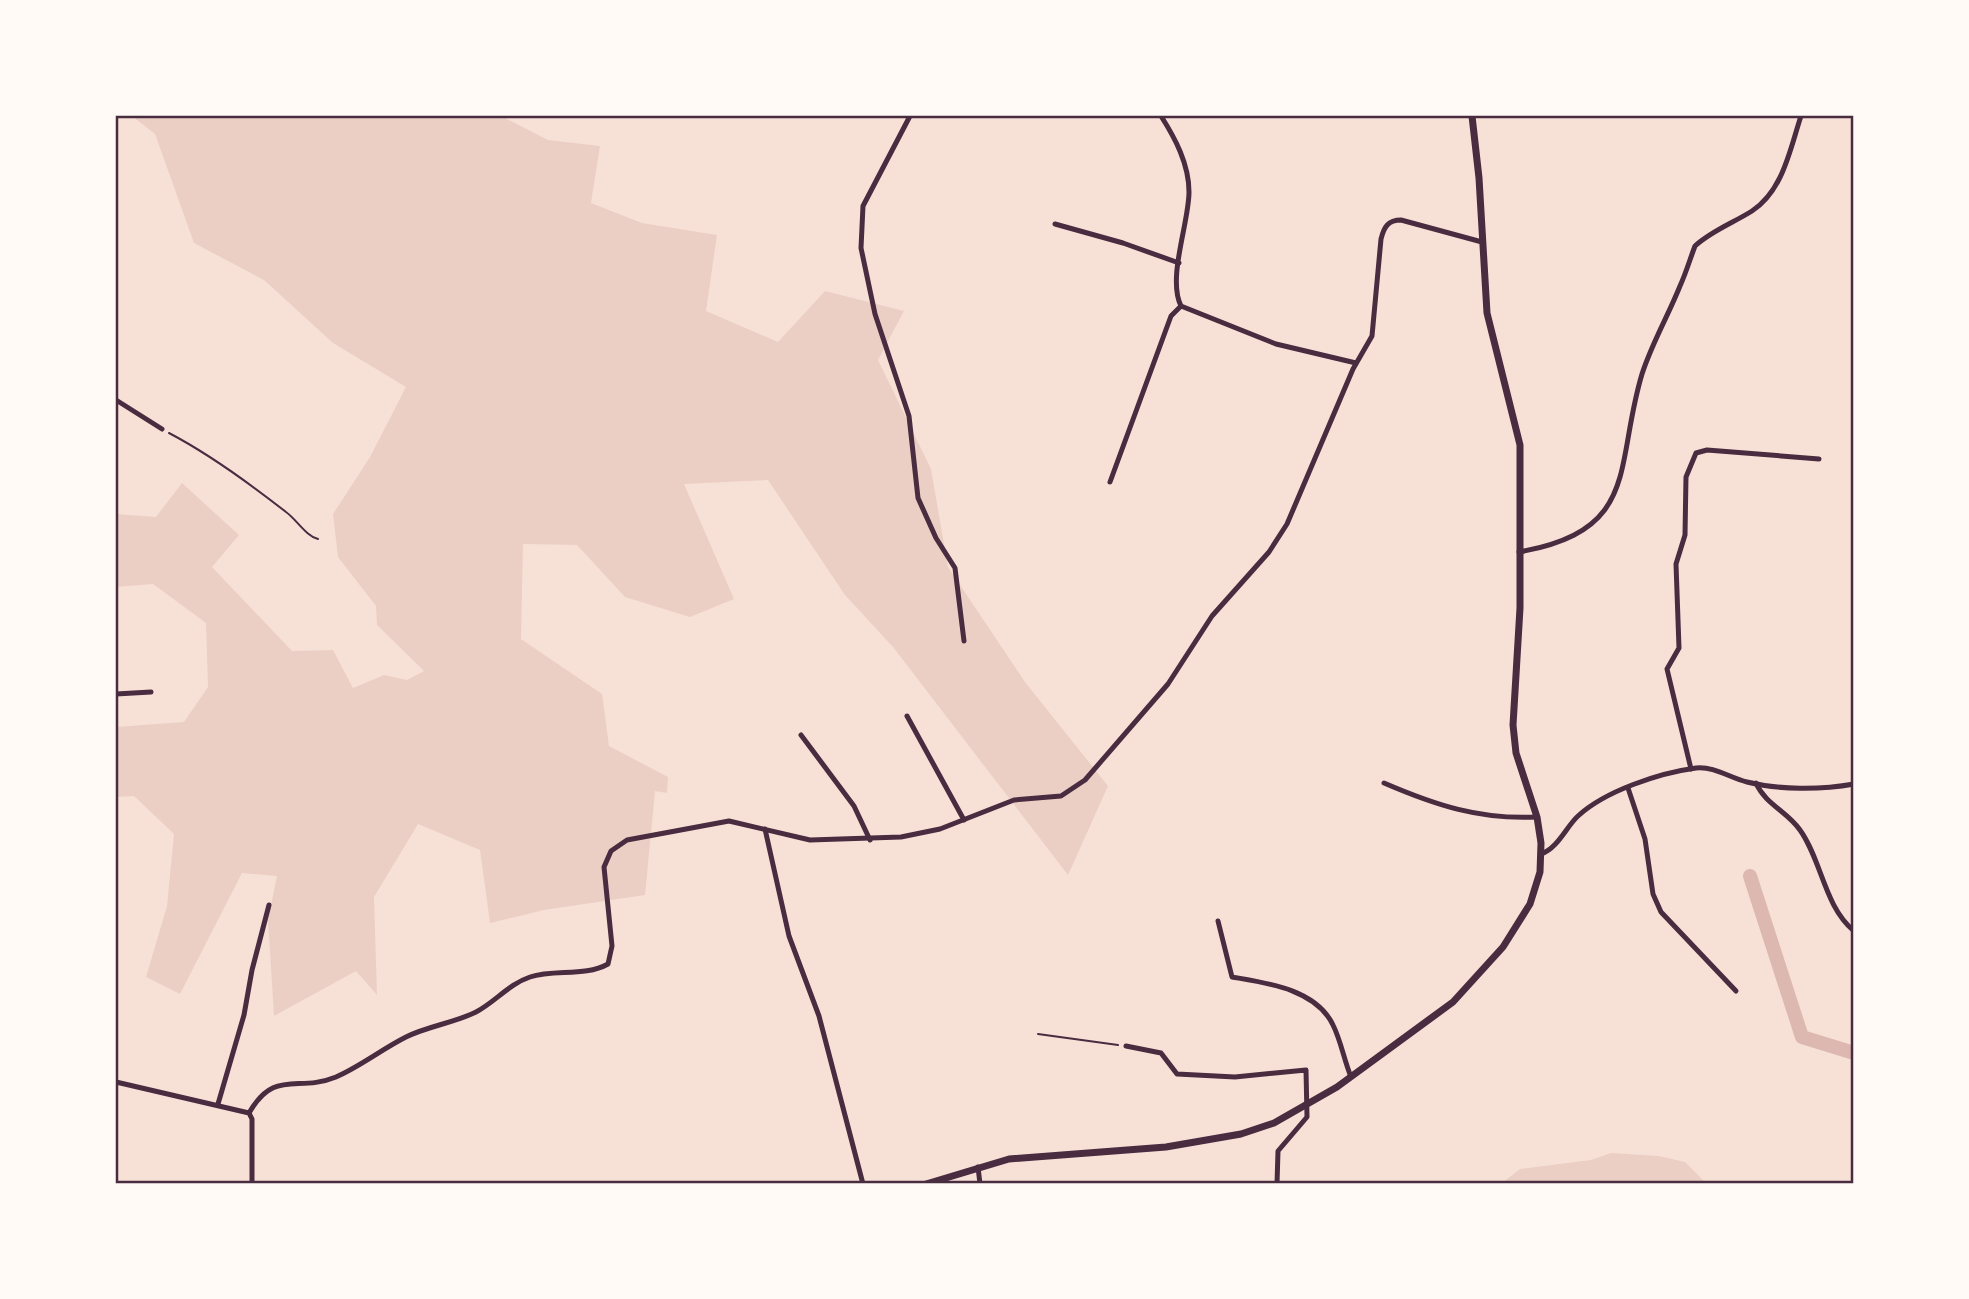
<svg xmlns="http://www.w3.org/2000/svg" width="1969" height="1299" font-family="'IBM Plex Sans',sans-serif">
	<rect width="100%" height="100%" fill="#f7e1d7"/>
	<g fill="#ebcfc5">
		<path d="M132,116h369l47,24 52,6 -9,57 51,20 75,12 -11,76 72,31 47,-51 79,20 -26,49 53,109 17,98 77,115 83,104 -40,89 -175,-228 -48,-52 -77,-115 -84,4 50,115 -44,18 -65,-20 -48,-52 -54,-1 -2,95 81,55 7,52 59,31 -1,16 -12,-2 -10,104 -101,15 -54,13 -10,-73 -62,-26 -44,73 3,98 -21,-24 -82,45 -6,-96 9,-44 -35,-3 -62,121 -34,-17 21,-71 7,-72 -40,-38 -18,1v-70l68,-5 24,-35 -2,-64 -53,-39 -37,3v-73l40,3 26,-34 57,52 -27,32 80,84 41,-1 20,38 31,-13 23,5 17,-9 -47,-46 -1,-19 -38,-49 -5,-43 37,-57 36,-70 -73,-44 -69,-63 -70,-37 -39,-109z"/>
		<path d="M1611,1153l48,3 26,6 21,21h-204l18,-14 71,-9z"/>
	</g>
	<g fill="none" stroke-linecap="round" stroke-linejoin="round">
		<path stroke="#dcb8b0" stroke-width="14" d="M1750,876l52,161 52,16"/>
		<g stroke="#4a2c40" stroke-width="2">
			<path d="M169,433c42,22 80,50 117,79 11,8 20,24 32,27"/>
			<path d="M1038,1034l80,11"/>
		</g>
		<g stroke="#4a2c40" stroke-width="5">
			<path d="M910,116l-47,90 -2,42 14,66 34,102 9,82 18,40 19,30 9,73"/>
			<path d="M1161,116c14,22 28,48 28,76 0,31 -22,86 -8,114l95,38 80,19"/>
			<path d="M1055,224l68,19 56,20"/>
			<path d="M116,400l46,29"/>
			<path d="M1110,482l61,-166 10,-10"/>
			<path d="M1519,552c122,-22 95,-85 123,-178 10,-31 26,-58 38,-88 6,-13 10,-27 15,-40 16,-15 38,-23 57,-35 31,-20 38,-62 49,-95"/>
			<path d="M116,694l35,-2"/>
			<path d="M907,716l57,104"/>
			<path d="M801,735l53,71 16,34"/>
			<path d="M1691,769l-24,-100 12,-21 -3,-84 9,-29 1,-58 10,-24 11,-3 112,9"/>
			<path d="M1384,783c51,22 96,37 153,34"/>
			<path d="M1756,783c9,21 32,29 44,47 22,31 24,76 54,101"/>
			<path d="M1628,788l17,51 8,55 8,18 75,79"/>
			<path d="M765,829l24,107 30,80 44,168"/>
			<path d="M1541,854c17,-6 25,-27 37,-38 27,-25 81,-43 118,-48 18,-2 34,10 51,14 32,8 74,8 107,2"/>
			<path d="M1218,921l14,56c35,6 84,12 101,48 8,16 11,35 18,52"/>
			<path d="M1126,1046l35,7 16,21 58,3 71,-7 1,47 -29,34 -1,33"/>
			<path d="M116,1082l133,31 3,6v65"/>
			<path d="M218,1104l26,-89 8,-45 17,-65"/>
			<path d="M249,1113c26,-45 48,-20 87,-36 25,-11 46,-28 70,-40 22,-11 48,-14 70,-25 19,-10 33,-28 54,-35 25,-8 55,0 78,-13l4,-18 -8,-79 7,-16 16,-11 102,-19 81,19 91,-3 39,-8 74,-29 47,-4 24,-16 83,-96 44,-68 57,-64 18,-28 66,-155 19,-33 9,-97c3,-12 7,-19 20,-19l81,22"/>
			<path d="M978,1167l2,17"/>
		</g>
		<path stroke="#4a2c40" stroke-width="7" d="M926,1184l83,-25 157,-12 75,-13 33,-11 63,-36 116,-85 50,-55 27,-43 10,-32 1,-29 -4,-26 -21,-64 -3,-28 7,-117v-163l-33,-132 -8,-135 -7,-62"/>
	</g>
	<rect width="1969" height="1299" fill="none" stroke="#fffaf5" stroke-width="234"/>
	<rect x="117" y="117" width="1735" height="1065" fill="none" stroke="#4a2c40" stroke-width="2.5"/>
</svg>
